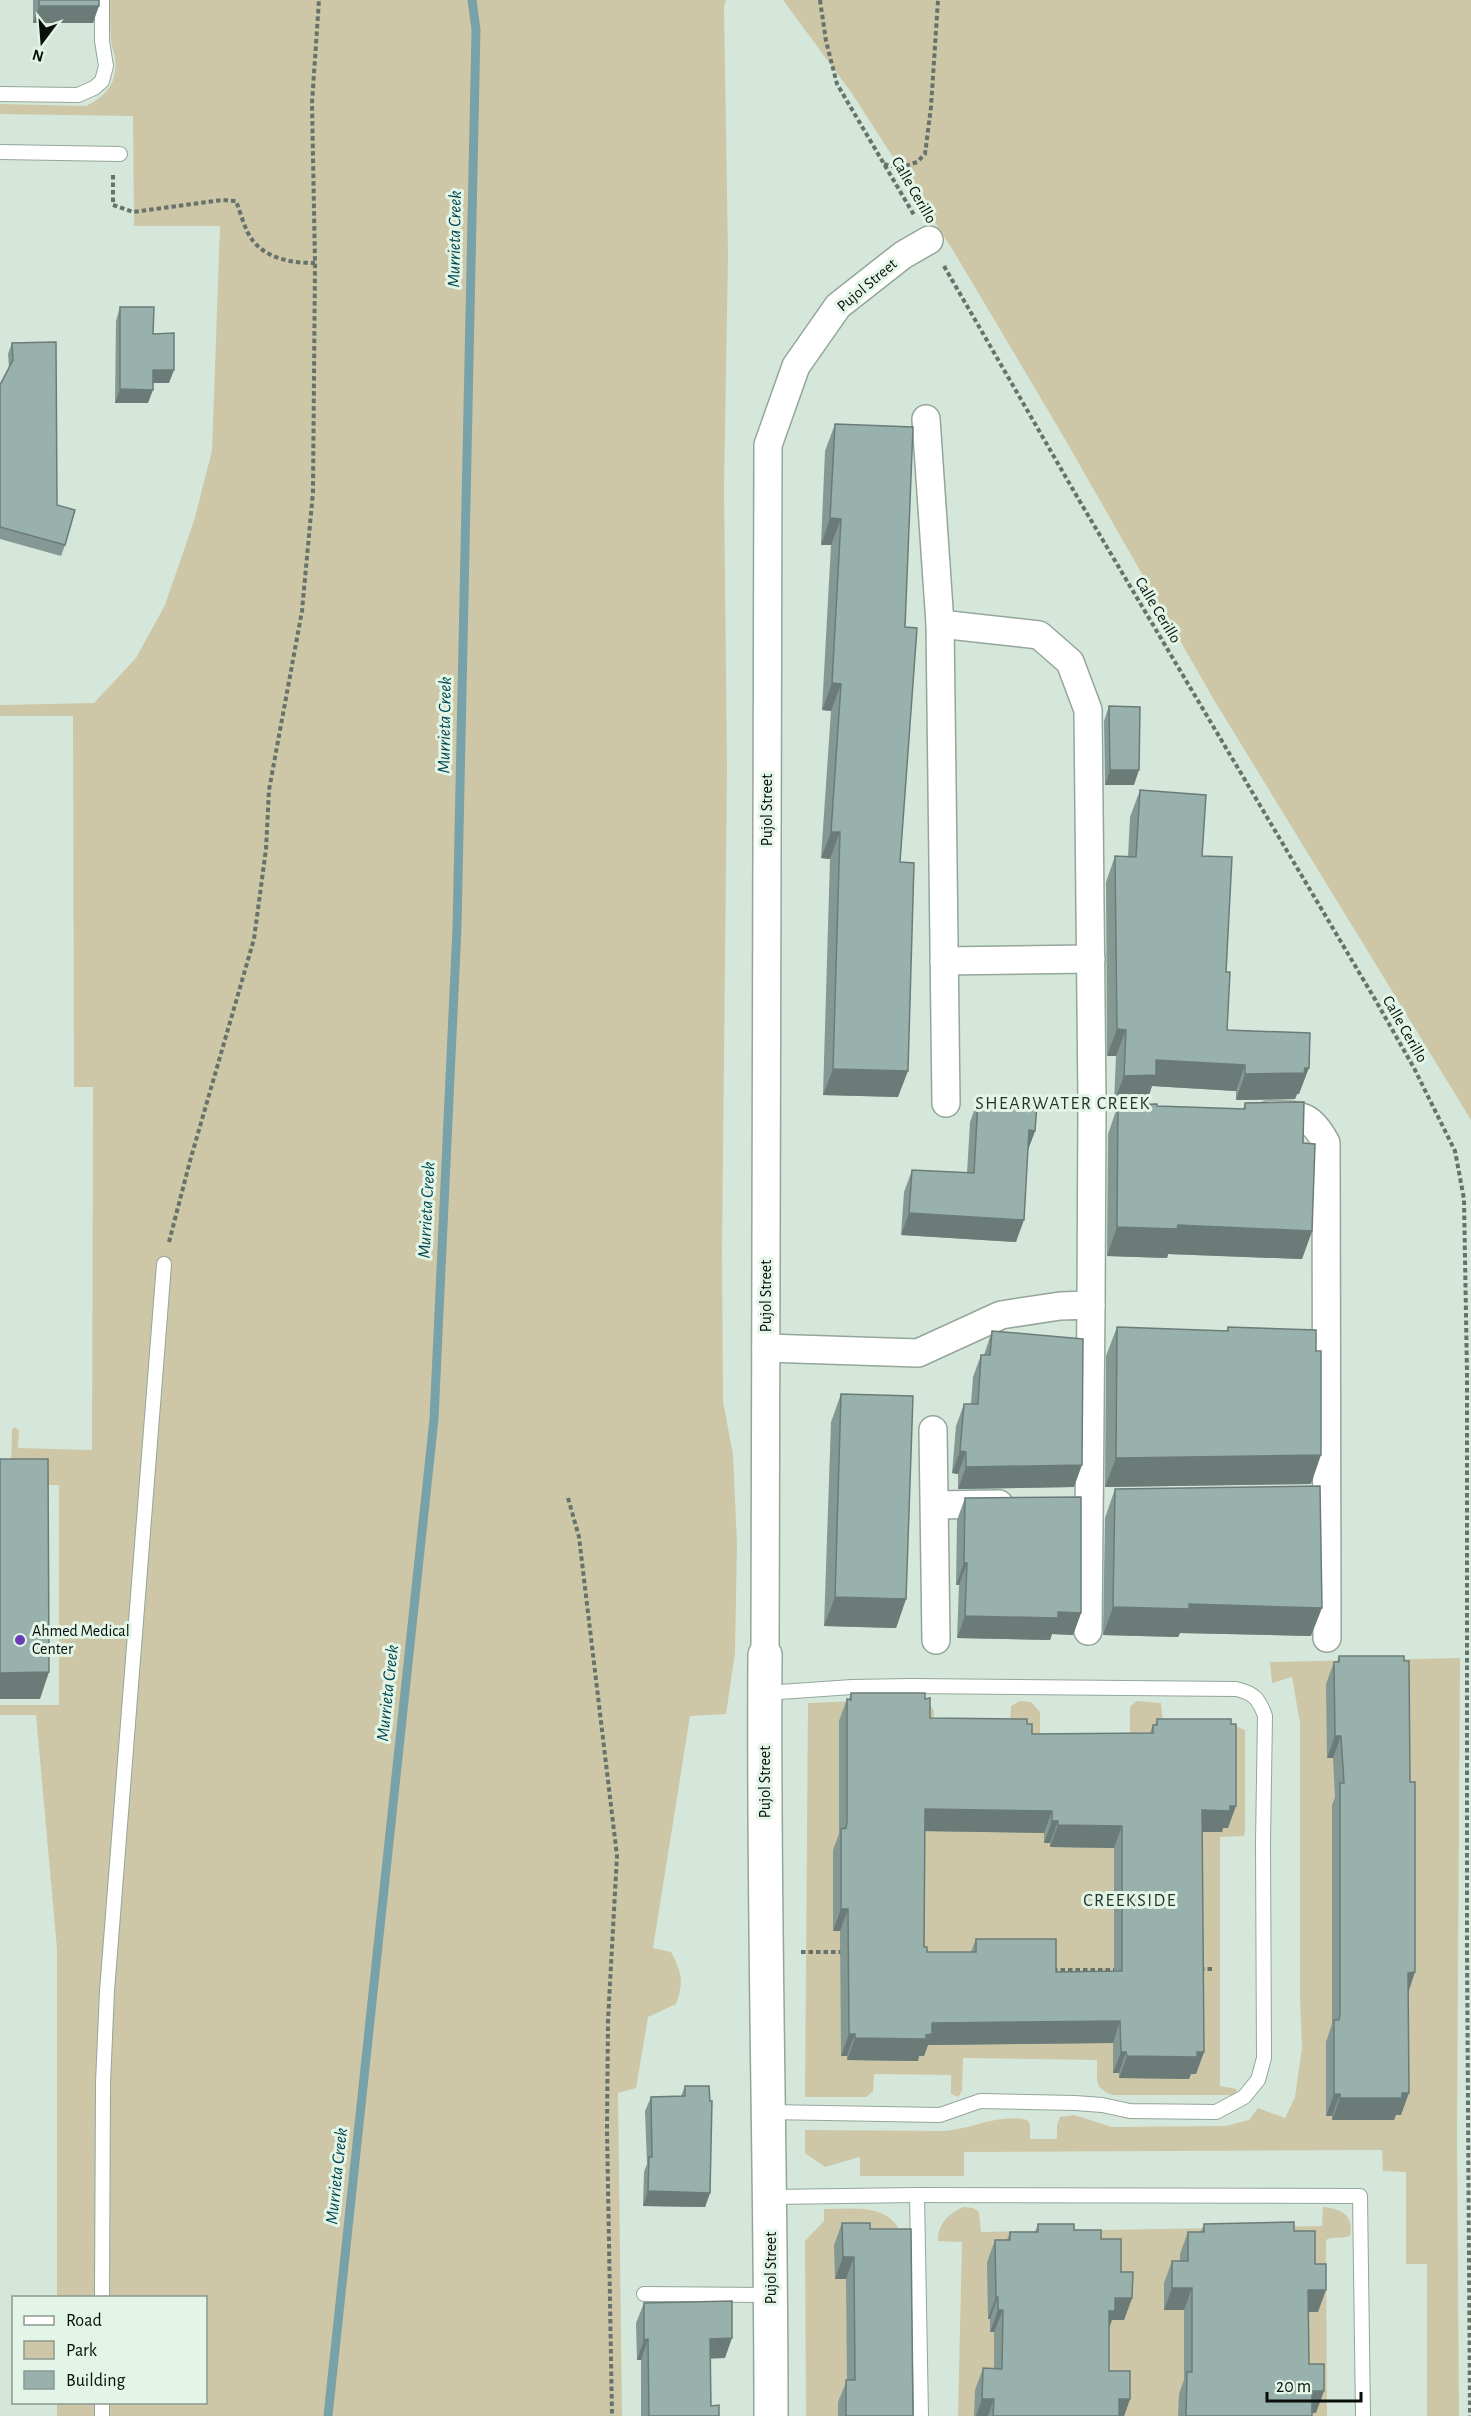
<svg xmlns="http://www.w3.org/2000/svg" width="1471" height="2416" font-family="'Alegreya Sans',sans-serif">
	<rect width="100%" height="100%" fill="#d5e7da"/>
	<g fill="#cdc7a8">
		<path d="M110,0h616l-2,6 4,249 -4,233 3,280 -5,483 1,150 10,54 4,89 -2,109 -9,61 -36,2 -37,232 18,4c11,20 13,31 5,52l-28,13 -12,71 -18,5 4,323h-565v-13l149,-1v-104l-149,-1v-348l-21,-234h-36v-10h59v-220h-59v-16l11,-3 1,-35 2,-4 5,3 -1,18 74,2 1,-363h-19l-1,-371h-73v-11l94,-2 42,-45 29,-53 29,-84 18,-70 8,-225h-86l-1,-110 -133,-2v-10l86,2c21,-10 32,-24 29,-49 -1,-6 -4,-12 -4,-19 -1,-12 -1,-25 -1,-38z"/>
		<path d="M783,0h688v1120l-257,-420 -152,-266 -108,-182 -101,-157z"/>
		<path d="M1460,1658l-3,480 2,278h-32v-152h-21v-92l-23,-1 -1,-21 -418,2v24h-104v-19l-35,10 -20,-14v-23l139,1c29,-2 55,-18 83,-11l3,4v15h27v-14l3,-8 14,-2 38,12 114,-1 23,-6 9,-12 27,10 10,-21 7,-50 -2,-47v-277l-8,-46 -20,6 -2,-21z"/>
		<path d="M857,1701l72,2 5,8v16l76,-1 1,-20 9,-5 11,1 9,10v27l90,-1v-31l6,-6 25,2 2,20 62,-1 20,8v100l-1,6 -24,1v249l17,3 -2,6h-122c-21,-7 -15,-17 -16,-35l-134,-2 -1,33 -4,6 -7,-3v-19l-77,-1 -1,17 -7,6h-61l3,-394z"/>
		<path d="M963,2207l10,1 6,4 2,20 341,-6 1,-19c19,2 31,8 27,29 -8,3 -17,0 -24,4l1,176h-369l4,-174 -24,-1c-1,-16 11,-28 25,-34z"/>
		<path d="M824,2209c31,0 68,-7 79,30l1,177h-98l-1,-175 19,-20z"/>
	</g>
	<g fill="none" stroke-linecap="round" stroke-linejoin="round">
		<path stroke="#78a2aa" stroke-width="9" d="M328,2416l106,-997 23,-491 19,-898 -4,-30"/>
		<g stroke="#94a699" stroke-width="16">
			<g id="service">
				<path d="M0,94l78,1 16,-7 8,-7 4,-15 -4,-25v-41"/>
				<path d="M0,152l120,2"/>
				<path d="M765,1693l87,-6 59,-1 325,3c18,4 23,10 29,27l-2,126 1,216 -6,22 -14,17 -28,15 -86,-1 -28,-6 -27,-2 -95,-2 -40,14 -172,-3"/>
				<path d="M917,2195l4,221"/>
				<path d="M771,2197l146,-2 443,1 3,220"/>
				<path d="M644,2294l127,1"/>
				<path d="M102,2298l1,-215 4,-92 57,-727"/>
				<path d="M102,2416v-14"/>
			</g>
		</g>
		<g stroke="#94a699" stroke-width="30">
			<g id="minor">
				<path d="M926,419l14,205 6,479"/>
				<path d="M940,624l99,11 31,27 18,48 4,391 -1,204"/>
				<path d="M944,961l147,-2"/>
				<path d="M1269,1115c32,0 41,-2 57,28l1,495"/>
				<path d="M766,1348l152,5 83,-38 59,-9 31,-1 -3,326"/>
				<path d="M933,1430l3,210"/>
				<path d="M935,1505l64,-1"/>
				<path d="M765,1655l3,-1210 28,-79 42,-60 65,-51 26,-15"/>
			</g>
		</g>
		<g stroke="#94a699" stroke-width="36">
			<path id="tertiary" d="M765,1655c-2,254 6,507 6,761"/>
		</g>
		<g stroke="#66726a" stroke-width="4" stroke-dasharray="4.5 3" stroke-linecap="butt">
			<path d="M820,0l6,41 11,43 77,131"/>
			<path d="M884,164l16,4 17,-6 8,-8 6,-47 7,-107"/>
			<path d="M113,175v30l20,7 89,-12 14,1c4,10 7,22 12,32 13,25 41,30 67,30"/>
			<path d="M944,266l135,234 297,501 38,67 41,83 9,48 3,175v575l3,467"/>
			<path d="M169,1242l21,-81 64,-222 12,-90 3,-59 33,-179 11,-119 2,-229 -3,-160 7,-103"/>
			<path d="M568,1498l11,39 38,319 -9,164 -1,109 5,287"/>
			<path d="M801,1952h42"/>
			<path d="M1200,1969h14"/>
			<path d="M1053,1970h64"/>
		</g>
		<use href="#service" stroke="#fff" stroke-width="14"/>
		<use href="#minor" stroke="#fff" stroke-width="27"/>
		<use href="#tertiary" stroke="#fff" stroke-width="33"/>
	</g>
	<g fill="#849894" fill-rule="evenodd">
		<path d="M33,0h66l-6,23h-60z"/>
		<path d="M120,307l33,27 16,49h-16l-5,20h-33l1,-82z"/>
		<path d="M12,343l45,162 8,40 -4,11 -61,-17v-154l9,-17 -1,-14z"/>
		<path d="M835,424l70,203 -5,235 -2,235 -75,-2 7,-236 -9,-1 10,-147 -9,-1 9,-165h-10l4,-94z"/>
		<path d="M1109,706l25,79h-29l-1,-64z"/>
		<path d="M1140,790l62,66 24,116 1,58 72,64h-2l-2,5 -59,1v-9l-84,-5 -5,15 -33,1 2,-46h-9l-1,-174 9,-26 13,1 2,-40z"/>
		<path d="M978,1100l57,31 -7,18 -12,93 -115,-7 3,-43 8,-22 55,3 3,-51z"/>
		<path d="M1245,1103l58,40 9,88 -10,28 -134,-5 -1,4 -60,-2 1,-122 10,-29 125,4z"/>
		<path d="M1117,1327l109,4 2,-4 83,157 -206,3 1,-131z"/>
		<path d="M992,1331l82,156 -116,2v-15l-6,-1 4,-47 8,-22h7l2,-27 8,-22h3z"/>
		<path d="M841,1394l65,205 -10,29 -72,-2 7,-204z"/>
		<path d="M1115,1489l196,147 -131,-3 -2,4 -75,-2 2,-117z"/>
		<path d="M965,1498l116,115 -8,22 -21,-1 -2,6 -93,-2 2,-53h-3l1,-65z"/>
		<path d="M1339,1656l71,126 5,190 -6,19 -8,124h-5l-2,5h-62v-4h-6v-74l6,-18v-219l3,-8 -2,-39h-6l-1,-74 8,-22h3z"/>
		<path d="M851,1693l74,6 5,19 97,6 5,10 118,-1 3,-8h2l2,-6 71,109h-5l-1,4h-20l2,220 -8,22h-5l-2,5 -70,-1v-5h-6v-30l-185,2 -4,11h-5l-1,5 -71,-1v-4h-6l-1,-125h-7v-81l6,-16v-113l8,-22h2zM925,1831l119,2v10h6v4l64,1v123l-58,1 -80,-33 -5,13h-44l-3,-5z"/>
		<path d="M685,2086l25,107 -5,14 -62,-1 1,-34 3,-8 -2,-53 6,-14 30,-1z"/>
		<path d="M842,2223l28,6 43,187h-75v-14l9,-22 -1,-101h-11l-1,-34z"/>
		<path d="M1038,2224l36,6 27,9 20,33 11,26 -8,22h-12l-3,7v44l21,28 -6,17h-150l1,-26 8,-22h11v-36h-4v-13h-2l-1,-57 8,-22h12l3,-8h25z"/>
		<path d="M1204,2224l90,7 21,33 3,48h-9v52l7,49h-4v3h-134l1,-22 5,-14v-70h-20v-27l8,-22h8v-7l8,-22h13z"/>
		<path d="M644,2303l81,55h-15l1,48 8,10h-78v-56h-4l-1,-37z"/>
	</g>
	<g fill="#6b7c78">
		<path d="M39,6h60l-6,17h-60z"/>
		<path d="M153,370h21l-5,13h-21z"/>
		<path d="M120,389l33,1 -5,13h-33z"/>
		<path d="M830,518l11,1 -10,26h-10z"/>
		<path d="M832,683l9,1 -10,27 -9,-1z"/>
		<path d="M1110,770h29l-5,15h-29z"/>
		<path d="M831,832h9l-10,27 -9,-1z"/>
		<path d="M1117,1029l9,1 -10,26h-9z"/>
		<path d="M1156,1060l89,5 -9,26 -84,-5 -5,15 -33,1 10,-26z"/>
		<path d="M1305,1068h4l-10,26h-2l-2,5 -59,1 9,-26z"/>
		<path d="M833,1069l75,2 -10,26 -75,-2z"/>
		<path d="M1029,1130l6,1 -8,22z"/>
		<path d="M909,1213l115,7 -8,22 -115,-7z"/>
		<path d="M1178,1225l134,6 -10,28 -134,-5 -1,4 -60,-2 10,-29z"/>
		<path d="M960,1451l6,1 -8,22 -6,-1z"/>
		<path d="M1321,1455l-10,29 -206,3 11,-29z"/>
		<path d="M1082,1465l-8,22 -116,2 8,-22z"/>
		<path d="M964,1563h3l-8,22h-3z"/>
		<path d="M835,1597l71,2 -10,29 -72,-2z"/>
		<path d="M1189,1604l133,4 -11,28 -131,-3 -2,4 -75,-2 10,-28z"/>
		<path d="M1058,1612l23,1 -8,22 -21,-1 -2,6 -93,-2 8,-22z"/>
		<path d="M49,1672l-9,27h-40v-26z"/>
		<path d="M1335,1736h6l-8,22h-6z"/>
		<path d="M1230,1806h6l-8,22h-5l-1,4h-28l8,-22z"/>
		<path d="M925,1809l127,2 -8,22 -127,-2z"/>
		<path d="M1052,1821h6l-8,22h-6z"/>
		<path d="M1058,1825l64,1 -8,22 -64,-1z"/>
		<path d="M841,1909h7l-8,22h-7z"/>
		<path d="M1415,1972l-8,22 1,-21z"/>
		<path d="M1120,2021l-7,22 -185,2 -4,11h-5l-1,5 -71,-1 8,-22 77,-15z"/>
		<path d="M849,2034h6l-8,22h-6z"/>
		<path d="M1121,2052h5l-7,21h-6z"/>
		<path d="M1197,2052h7l-8,22h-5l-2,5 -70,-1 8,-22z"/>
		<path d="M1402,2093h7l-8,22h-5l-2,5h-62l8,-22z"/>
		<path d="M1334,2094h6l-8,22h-6z"/>
		<path d="M648,2191l62,2 -5,14 -62,-1z"/>
		<path d="M843,2257h11l-8,22h-11z"/>
		<path d="M1172,2288h20l-8,22h-20z"/>
		<path d="M1308,2290h18l-8,22h-18z"/>
		<path d="M996,2297h2l-8,22h-2z"/>
		<path d="M1115,2298h17l-8,22h-12l-5,13 2,-22z"/>
		<path d="M998,2310h5l-9,22h-4z"/>
		<path d="M732,2338l-7,20 -22,1 7,-20z"/>
		<path d="M648,2339l-7,21h-4l7,-20z"/>
		<path d="M1312,2391h12l-8,22h-12z"/>
		<path d="M982,2399h12l-6,17h-12z"/>
		<path d="M1119,2399h11l-6,17h-12z"/>
	</g>
	<g fill="#99b1ac" stroke="#6b7c78" stroke-width="1.5" fill-rule="evenodd">
		<rect x="39" y="0" width="60" height="6"/>
		<path d="M120,307h34l-1,27 21,-1v37h-21v20l-33,-1z"/>
		<path d="M56,342l1,163 18,5 -10,35 -65,-18v-142l13,-25 -1,-17z"/>
		<path d="M835,424l78,3 -8,200 12,1 -17,234 14,1 -6,208 -75,-2 7,-237h-9l10,-148 -9,-1 9,-164 -11,-1z"/>
		<path d="M1109,706l31,1 -1,63h-29z"/>
		<path d="M1140,790l66,5 -4,61 30,1 -6,115h4l-3,58 83,3 -1,35h-4l-1,5 -59,1v-9l-89,-5v15l-32,1 2,-46 -9,-1 -2,-173 21,1z"/>
		<path d="M978,1100l59,4 -2,27 -6,-1 -5,90 -115,-7 3,-43 62,3z"/>
		<path d="M1304,1102l-1,41 12,1 -3,87 -134,-6 -1,4 -60,-2 1,-122 39,-1v2l88,3v-6z"/>
		<path d="M1117,1327l111,4v-4l88,3v21h5v104l-205,3z"/>
		<path d="M992,1331l91,8 -1,126 -116,2v-15l-6,-1 4,-47h14l3,-49h9z"/>
		<path d="M841,1394l72,2 -7,203 -71,-2z"/>
		<path d="M0,1459h48l1,213 -49,1z"/>
		<path d="M1320,1486l2,122 -133,-4v5l-76,-2 2,-118z"/>
		<path d="M1081,1497v116l-23,-1v6l-93,-2 2,-53h-3l1,-65z"/>
		<path d="M1339,1656h65v5h5l1,121h5v190l-7,1 1,120h-7v5h-62v-4h-6v-74h5l1,-6v-231h4l-3,-47h-6l-1,-74h5z"/>
		<path d="M851,1693h74v6l5,-1v20l97,1v5h5v10l121,-1v-8h4v-6h74v5h5v82h-6v5l-28,-1 2,242h-7v5l-70,-1 -1,-4h-5l-1,-31 -188,2v11l-6,1v4l-71,-1v-4h-6l-1,-125h-7v-80l5,-1 1,-6v-123l4,1zM925,1809l127,2v10h6v4l64,1v145l-66,1v-33h-80v13h-49v-5h-3z"/>
		<path d="M685,2086h24l1,15h2l-2,92 -62,-2 1,-34h3l-1,-60 34,-1z"/>
		<path d="M1294,2222v9h21v33h11v26h-18l1,74h15v27h-12v25h-126l1,-44h5v-84h-20v-27h16v-29h16v-8z"/>
		<path d="M842,2223h28v6h41l2,187h-67v-36h9l-1,-123h-11z"/>
		<path d="M1038,2224h36v6h27v9h20v33h12l-1,26h-17v13h-6v60h21v28h-11v17h-126l1,-17h-12l1,-31 19,1 1,-59h-5v-13h-2l-1,-57h15v-8h28z"/>
		<path d="M732,2301v37l-22,1 1,67 8,-1v11h-70l-1,-77 -4,1v-37z"/>
	</g>
	<circle fill="#663db5" stroke="#e2f5e7" stroke-width="2" cx="20" cy="1640" r="6"/>
	<g text-anchor="middle" dominant-baseline="central" stroke-width="6" stroke-linejoin="round" paint-order="stroke">
		<g font-size="16" fill="#090f0b" stroke="#e2f5e7">
			<text transform="translate(914 190) rotate(60)">Calle Cerillo</text>
			<text transform="translate(867 285) rotate(-40)">Pujol Street</text>
			<text transform="translate(1158 610) rotate(59)">Calle Cerillo</text>
			<text transform="translate(767 810) rotate(-90)">Pujol Street</text>
			<text transform="translate(1405 1029) rotate(60)">Calle Cerillo</text>
			<text transform="translate(766 1296) rotate(-90)">Pujol Street</text>
			<text transform="translate(765 1782) rotate(-90)">Pujol Street</text>
			<text transform="translate(771 2268) rotate(-90)">Pujol Street</text>
		</g>
		<g font-size="16" fill="#090f0b" stroke="#e2f5e7" text-anchor="start">
			<text x="32" y="1631">Ahmed Medical<tspan x="32" dy="18">Center</tspan></text>
		</g>
		<g font-size="18" font-style="italic" fill="#01454f" stroke="#e2f5e7">
			<text transform="translate(455 239) rotate(-89)">Murrieta Creek</text>
			<text transform="translate(445 725) rotate(-89)">Murrieta Creek</text>
			<text transform="translate(427 1210) rotate(-87)">Murrieta Creek</text>
			<text transform="translate(388 1693) rotate(-84)">Murrieta Creek</text>
			<text transform="translate(337 2176) rotate(-84)">Murrieta Creek</text>
		</g>
		<g font-size="18" letter-spacing="1.5" fill="#26352b" stroke="#e2f5e7">
			<text x="1063" y="1104">SHEARWATER CREEK</text>
			<text x="1130" y="1901">CREEKSIDE</text>
		</g>
	</g>
	<rect x="12" y="2296" width="195" height="108" fill="#e2f5e7" stroke="#8b998f" stroke-width="1.5"/>
	<rect x="24" y="2316" width="30" height="9" fill="#ffffff" stroke="#8b998f" stroke-width="1.5"/>
	<text x="66" y="2326" font-size="18" fill="#090f0b">Road</text>
	<rect x="24" y="2341" width="30" height="18" fill="#cdc7a8" stroke="#8b998f" stroke-width="1.5"/>
	<text x="66" y="2356" font-size="18" fill="#090f0b">Park</text>
	<rect x="24" y="2371" width="30" height="18" fill="#99b1ac" stroke="#8b998f" stroke-width="1.5"/>
	<text x="66" y="2386" font-size="18" fill="#090f0b">Building</text>
	<g transform="translate(42 42) rotate(196)" stroke="#e2f5e7" stroke-width="4.5" paint-order="stroke">
	<path d="M0-4.5L10 22L0 15L-10 22Z" fill="#090f0b"/>
	<text y="-9" font-size="16" font-weight="bold" text-anchor="middle" fill="#090f0b">N</text>
	</g>
	<path d="M1267 2392v9h94v-9" fill="none" stroke="#090f0b" stroke-width="3"/>
	<text x="1276" y="2392" font-size="18" fill="#090f0b" stroke="#e2f5e7" stroke-width="4.5" paint-order="stroke">20 m</text>
</svg>
